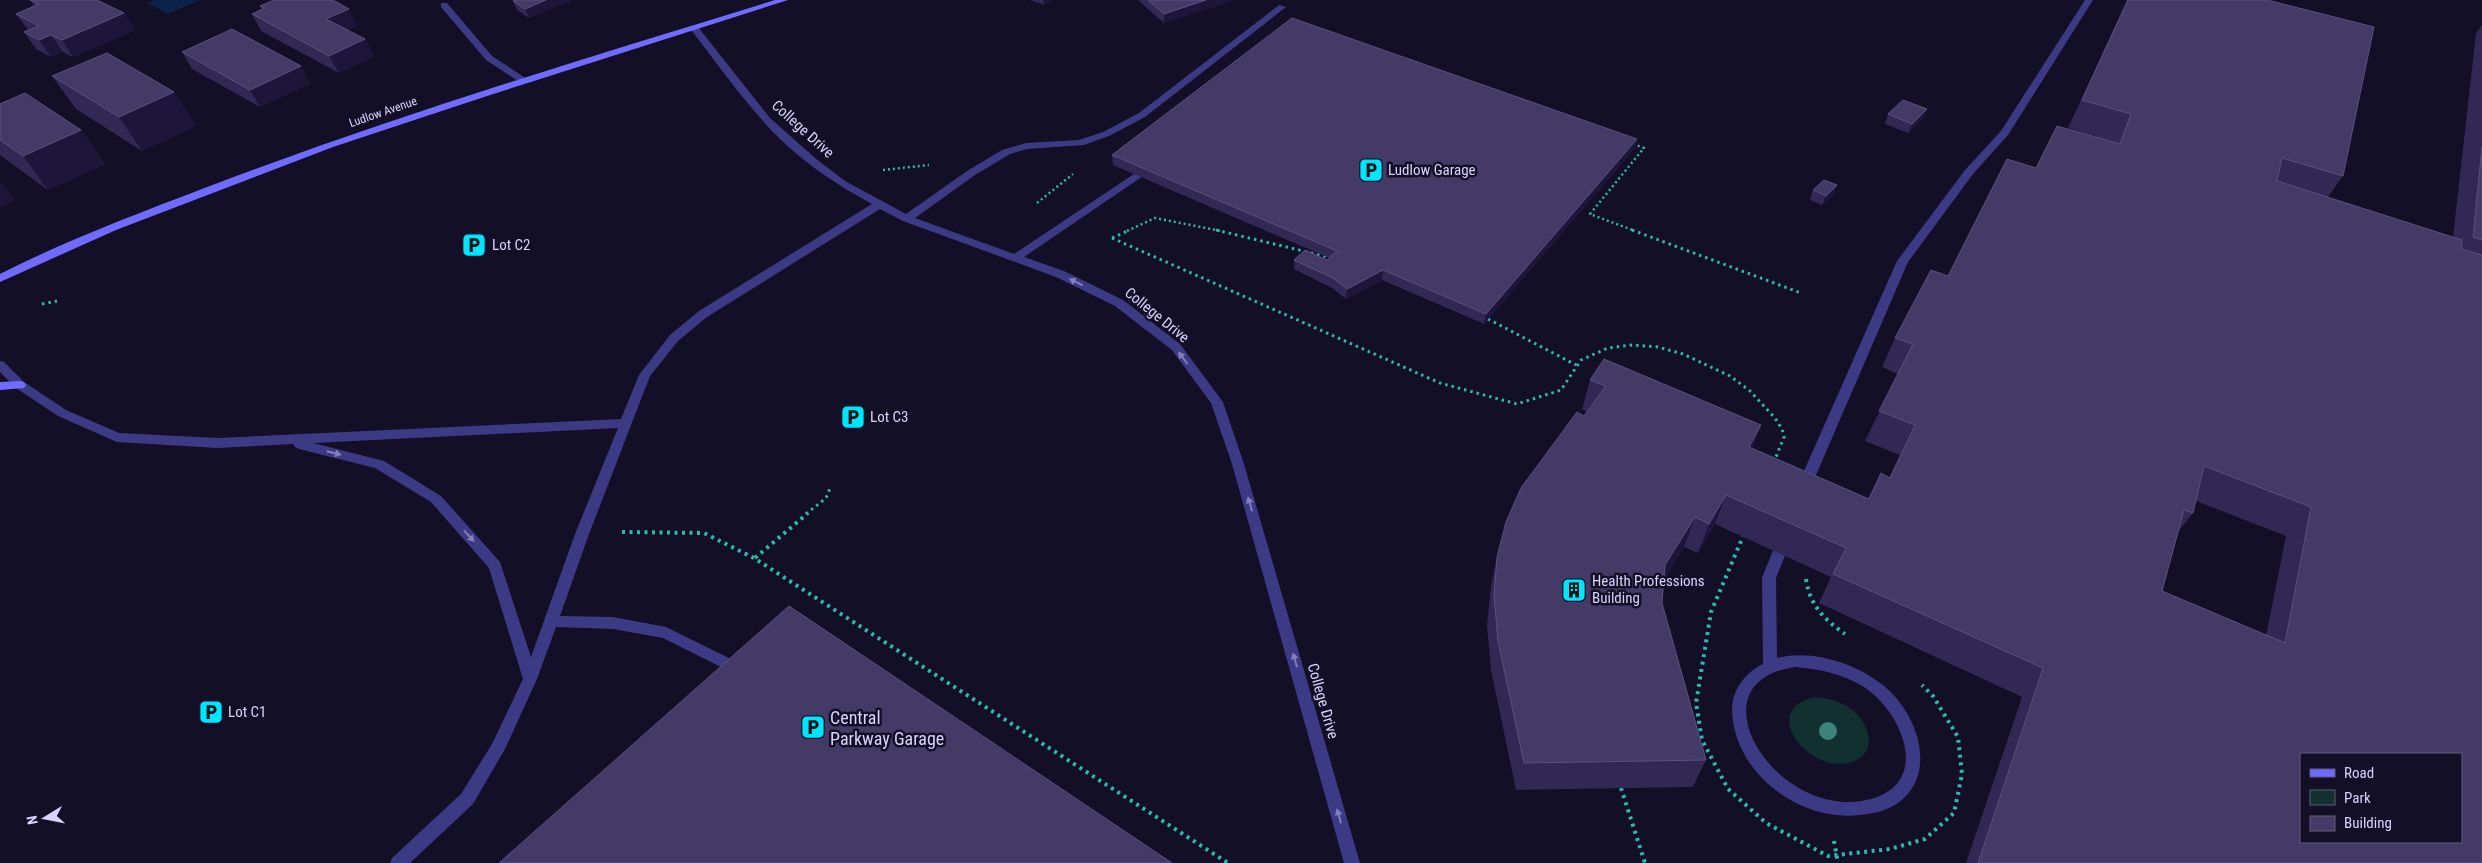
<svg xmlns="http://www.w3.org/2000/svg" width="2482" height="863" font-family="'Roboto Condensed',sans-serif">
	<rect width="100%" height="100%" fill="#130f26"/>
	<path fill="#12302f" d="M1815,697c13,1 25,4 36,12 17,12 28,41 4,52 -42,18 -100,-51 -40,-64z"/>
	<path fill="#0c2248" d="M154,0h46l-32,14 -21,-11z"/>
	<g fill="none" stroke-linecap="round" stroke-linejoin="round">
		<g stroke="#2fb8b0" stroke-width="2.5" stroke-dasharray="2 3" stroke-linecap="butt">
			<path d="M1633,144l11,4 -54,66 45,17"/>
			<path d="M883,170l46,-5"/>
			<path d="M1037,203l36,-29"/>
			<path d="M1127,231l28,-13 66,13"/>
		</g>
		<g stroke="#2fb8b0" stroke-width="3" stroke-dasharray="2.5 4" stroke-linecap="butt">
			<path d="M1216,230l112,27"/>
			<path d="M1632,230l169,63"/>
			<path d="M1112,238l328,145 77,21 44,-14 20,-30 27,-12 24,-3 26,2 25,7 47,22 20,15 25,27 7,11 2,8 -10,25"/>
			<path d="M1112,238l18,-8"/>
			<path d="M42,304l15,-3"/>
			<path d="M1488,319l88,46"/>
			<path d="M806,514l20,-16 5,-12"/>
		</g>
		<g stroke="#2fb8b0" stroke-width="4" stroke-dasharray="3 4.5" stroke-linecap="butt">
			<path d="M622,532l82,1 50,25 474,305"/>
			<path d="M1744,534l-33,78 -15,91 6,37 26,49 38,34 62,33 62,-7 35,-10 29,-26 8,-39 -4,-37 -25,-41 -11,-11"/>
			<path d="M755,558l53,-45"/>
			<path d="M1806,579c4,27 18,40 39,55"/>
			<path d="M1621,788l24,75"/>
			<path d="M1834,841l4,22"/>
		</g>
		<g fill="#3d3a85" fill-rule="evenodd">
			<path d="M2085,0h8l-85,135 -35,39 -65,88 -98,227 -2,3h-10l-2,-3 101,-228 68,-91 36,-39z"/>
			<path d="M441,3h6l45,53 35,23v4h-6l-35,-23 -45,-53z"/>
			<path d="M1279,5l7,2 -141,110 -36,19 -25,9 -57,4 -17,5 -35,21 -60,43 99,36 120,-80h8l1,2 -119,81 40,14 59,29 57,44 43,58 21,62 116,399h-16l-112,-399 -21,-61 -39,-53 -57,-44 -59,-29 -153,-56 -23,-12 -173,108 -29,24 -28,35 -61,158 -29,82 53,1 53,10 73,36 2,4 -2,4 -5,2 -5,-2 -66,-33 -50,-9 -57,-2 -19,52 -32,70 -32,55 -63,59h-20l2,-5 69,-64 31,-50 31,-65 -34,-111 -58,-66 -56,-34 -76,-19 -4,-2 -2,-3 -75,4 -101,-6 -59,-26 -42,-28 -16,-16v-11l4,1 20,20 42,28 53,23 99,5 403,-19 18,-44 31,-40 29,-24 173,-107c-40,-22 -79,-48 -109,-83 -25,-28 -48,-60 -71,-90v-4h6l72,91 45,40 30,23 61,33 61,-43 35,-21 24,-7 53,-3 24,-8 36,-19zM618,428l-43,106 -44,123 -31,-95 -59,-66 -57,-35 -71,-18z"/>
			<path d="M1785,533l5,1 2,4 -16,40 1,80c35,-9 79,5 107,28 33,27 55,87 14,117 -11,8 -26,11 -39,12 -61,7 -127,-44 -127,-107 1,-19 14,-36 31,-44l-1,-86 16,-40 2,-4zM1796,667c24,2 47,7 68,20 38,25 68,95 7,112 -94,25 -184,-118 -75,-132z"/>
		</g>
		<g fill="#6f6bff" fill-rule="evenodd">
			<path d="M775,0h13l-304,97 -151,50 -217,83 -116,52v-8c65,-33 134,-59 202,-85 188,-72 381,-130 573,-189z"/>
			<path d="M20,381l4,1 2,3 -2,3 -24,2v-8z"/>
		</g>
	</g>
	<circle fill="#3d827b" cx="1828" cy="731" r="9"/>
	<g fill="#312854" fill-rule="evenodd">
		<path d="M30,0l94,13 11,17 -62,27 -10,-5 -12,5 -15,-8 -12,-17 4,-2 -12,-16 18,-8z"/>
		<path d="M572,0l-43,18 -12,-8 -4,-9z"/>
		<path d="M1030,0h22l-8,5z"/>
		<path d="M1138,0h96l-70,23z"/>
		<path d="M2127,0h140l76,176 -15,21 125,40 23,-204 6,-8v838h-516l56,-166 -203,-94 12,-26 -116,-53 -17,29 -14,-6 -20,33 -2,23 44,157 -13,27 -177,3 -25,-120 -4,-45 4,-39 6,-29 90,-145 -5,-3 8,-29 171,45 -9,23 116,51 13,-26 8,5 11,-23 -35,-14 33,-67 -16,-7 13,-29 53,-62 88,-108 80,-25 -48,-15zM2196,501l90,35 -20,99 -104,-44 15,-58 16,-20z"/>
		<path d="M260,6l98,20 -11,4 18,9 9,17 -35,17 -78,-42 -9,-17 10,-5z"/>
		<path d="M182,52l129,31 -51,24 -68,-38z"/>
		<path d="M52,76l144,50 -54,25 -66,-42z"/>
		<path d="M0,104l81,26 24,34 -57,26 -48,-35z"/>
		<path d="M1927,109l-4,9 -15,15 -23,-9 3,-10z"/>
		<path d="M1635,148l-151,176 -102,-44 -36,19 -14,-11 -38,-19v-9h33l2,-2 -216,-93 -1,-10z"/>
		<path d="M1837,185l-4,10 -11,10 -12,-5 3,-10z"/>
	</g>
	<g fill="#1d163a">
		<path d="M546,0h26l-43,18 -4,-9z"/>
		<path d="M1043,0h9l-8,5z"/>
		<path d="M1206,0h28l-70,23v-9z"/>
		<path d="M349,9l9,17 -23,10 -9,-17z"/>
		<path d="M124,13l11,17 -62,27 -11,-17z"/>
		<path d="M51,35l12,17 -12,5 -12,-17z"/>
		<path d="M365,39l9,17 -35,17 -10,-17z"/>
		<path d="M301,66l10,17 -51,24 -10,-17z"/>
		<path d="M174,92l22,34 -54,25 -23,-34z"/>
		<path d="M1927,109l-4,9 -15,15 4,-9z"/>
		<path d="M81,130l24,34 -57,26 -25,-34z"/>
		<path d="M1637,139l-2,9 -151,176 2,-10z"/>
		<path d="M0,182h1l14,18 -15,7z"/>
		<path d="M1837,185l-4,10 -11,10 4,-9z"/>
		<path d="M1383,270l-1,10 -36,19 1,-10z"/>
		<path d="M1761,425l-12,30v-8z"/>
		<path d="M1726,495l-11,29 -17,29 11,-29z"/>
		<path d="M1695,517l-11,30 -29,47 10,-29z"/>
	</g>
	<g fill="#433a66" stroke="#5a527e" fill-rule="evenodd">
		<path d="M30,0h67l27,13 -62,27 -11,-5 -12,5 -15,-8 15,-6 -23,-12 23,-10z"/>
		<path d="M274,0h59l16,9 -23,10 39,20 -36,17 -77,-42 13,-6 -5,-2z"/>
		<path d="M516,0h30l-21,9 -12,-8z"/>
		<path d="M1148,0h58l-42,14z"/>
		<path d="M2128,0h139l107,27 -31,149 -61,-18 -5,23 185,59 -1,9 21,6v608h-504l65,-195 -210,-94 13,-26 -120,-53 -17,29 -14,-7 -30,48 -3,38 44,157 -182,3 -26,-122 -4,-45 3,-39 9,-35 15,-34 56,-76 7,4 22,-30 -16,-6 14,-21 157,66 -12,22 120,52 12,-26 9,5 25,-53 -36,-14 34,-67 -18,-6 36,-68 17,6 59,-117 29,9 21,-42 63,18 11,-30 -49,-14zM2204,466l107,41 -26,136 -123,-52 22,-81 9,3zM2301,754h160v88h-160z"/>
		<path d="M1292,18l345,121 -151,175 -103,-44 -36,19 -14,-11 -39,-18 11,-10 22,10 10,-9 -225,-96z"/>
		<path d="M232,29l69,37 -51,24 -68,-38z"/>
		<path d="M107,53l67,39 -55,25 -67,-41z"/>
		<path d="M25,93l56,37 -58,26 -23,-16v-36z"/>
		<path d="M1903,100l24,9 -15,15 -24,-10z"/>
		<path d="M2482,147v93l-9,-3z"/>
		<path d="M1824,180l13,5 -11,11 -13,-6z"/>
		<path d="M789,606l383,257h-673z"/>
	</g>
	<defs><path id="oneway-solid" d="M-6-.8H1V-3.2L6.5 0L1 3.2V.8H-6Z" transform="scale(1.25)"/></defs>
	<g fill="#837fbc">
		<use href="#oneway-solid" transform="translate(1076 282) rotate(-154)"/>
		<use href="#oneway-solid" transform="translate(1183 358) rotate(-127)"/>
		<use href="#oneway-solid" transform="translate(334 453) rotate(14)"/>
		<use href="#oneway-solid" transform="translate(1250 504) rotate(-106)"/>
		<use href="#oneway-solid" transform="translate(469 536) rotate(48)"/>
		<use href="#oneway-solid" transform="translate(1295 660) rotate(-106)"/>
		<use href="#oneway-solid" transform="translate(1339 816) rotate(-106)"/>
	</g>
	<defs>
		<g id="parking-square" transform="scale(1.25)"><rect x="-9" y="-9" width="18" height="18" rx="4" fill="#00e5ff" stroke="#130f26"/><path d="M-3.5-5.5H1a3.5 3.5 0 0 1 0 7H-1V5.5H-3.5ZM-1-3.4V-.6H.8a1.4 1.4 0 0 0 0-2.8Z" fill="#111"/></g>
		<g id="building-square" transform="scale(1.25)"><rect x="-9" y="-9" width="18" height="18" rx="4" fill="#00e5ff" stroke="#130f26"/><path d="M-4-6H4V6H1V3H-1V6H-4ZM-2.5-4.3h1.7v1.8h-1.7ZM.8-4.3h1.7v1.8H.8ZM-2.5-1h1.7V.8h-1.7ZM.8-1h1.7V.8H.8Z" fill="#111"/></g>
	</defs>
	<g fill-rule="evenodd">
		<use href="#parking-square" x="1371" y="170"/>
		<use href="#parking-square" x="474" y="245"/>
		<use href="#parking-square" x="853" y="417"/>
		<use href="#building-square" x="1574" y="590"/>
		<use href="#parking-square" x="211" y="712"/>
		<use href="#parking-square" x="813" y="727"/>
	</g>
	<g text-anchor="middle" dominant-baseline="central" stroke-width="5" stroke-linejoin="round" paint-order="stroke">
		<g font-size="12" fill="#d9d4ff" stroke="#130f26">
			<text transform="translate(383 112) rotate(-19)">Ludlow Avenue</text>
		</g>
		<g font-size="15" fill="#d9d4ff" stroke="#130f26">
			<text transform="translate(803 129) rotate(42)">College Drive</text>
			<text transform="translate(1157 315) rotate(39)">College Drive</text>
			<text transform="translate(1323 701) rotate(74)">College Drive</text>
		</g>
		<g font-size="15" fill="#d9d4ff" stroke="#130f26" text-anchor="start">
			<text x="1388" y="170">Ludlow Garage</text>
			<text x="492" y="245">Lot C2</text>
			<text x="870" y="417">Lot C3</text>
			<text x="1592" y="581">Health Professions<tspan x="1592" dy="17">Building</tspan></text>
			<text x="228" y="712">Lot C1</text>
		</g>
		<g font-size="18" fill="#d9d4ff" stroke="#130f26" text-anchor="start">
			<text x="830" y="717">Central<tspan x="830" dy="21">Parkway Garage</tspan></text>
		</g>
	</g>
	<rect x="2300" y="753" width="162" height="90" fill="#130f26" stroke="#625e7d"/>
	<rect x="2310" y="769" width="25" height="8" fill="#6f6bff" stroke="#625e7d"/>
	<text x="2344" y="778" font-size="15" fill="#d9d4ff">Road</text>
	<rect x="2310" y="790" width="25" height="15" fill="#12302f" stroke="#625e7d"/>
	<text x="2344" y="803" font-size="15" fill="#d9d4ff">Park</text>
	<rect x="2310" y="816" width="25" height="15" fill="#433a66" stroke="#625e7d"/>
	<text x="2344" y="828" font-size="15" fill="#d9d4ff">Building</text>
	<g transform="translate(45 818) rotate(260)" stroke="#130f26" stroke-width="4" paint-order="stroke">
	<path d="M0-4L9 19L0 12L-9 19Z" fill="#d9d4ff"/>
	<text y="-8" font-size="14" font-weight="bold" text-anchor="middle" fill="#d9d4ff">N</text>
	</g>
</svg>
